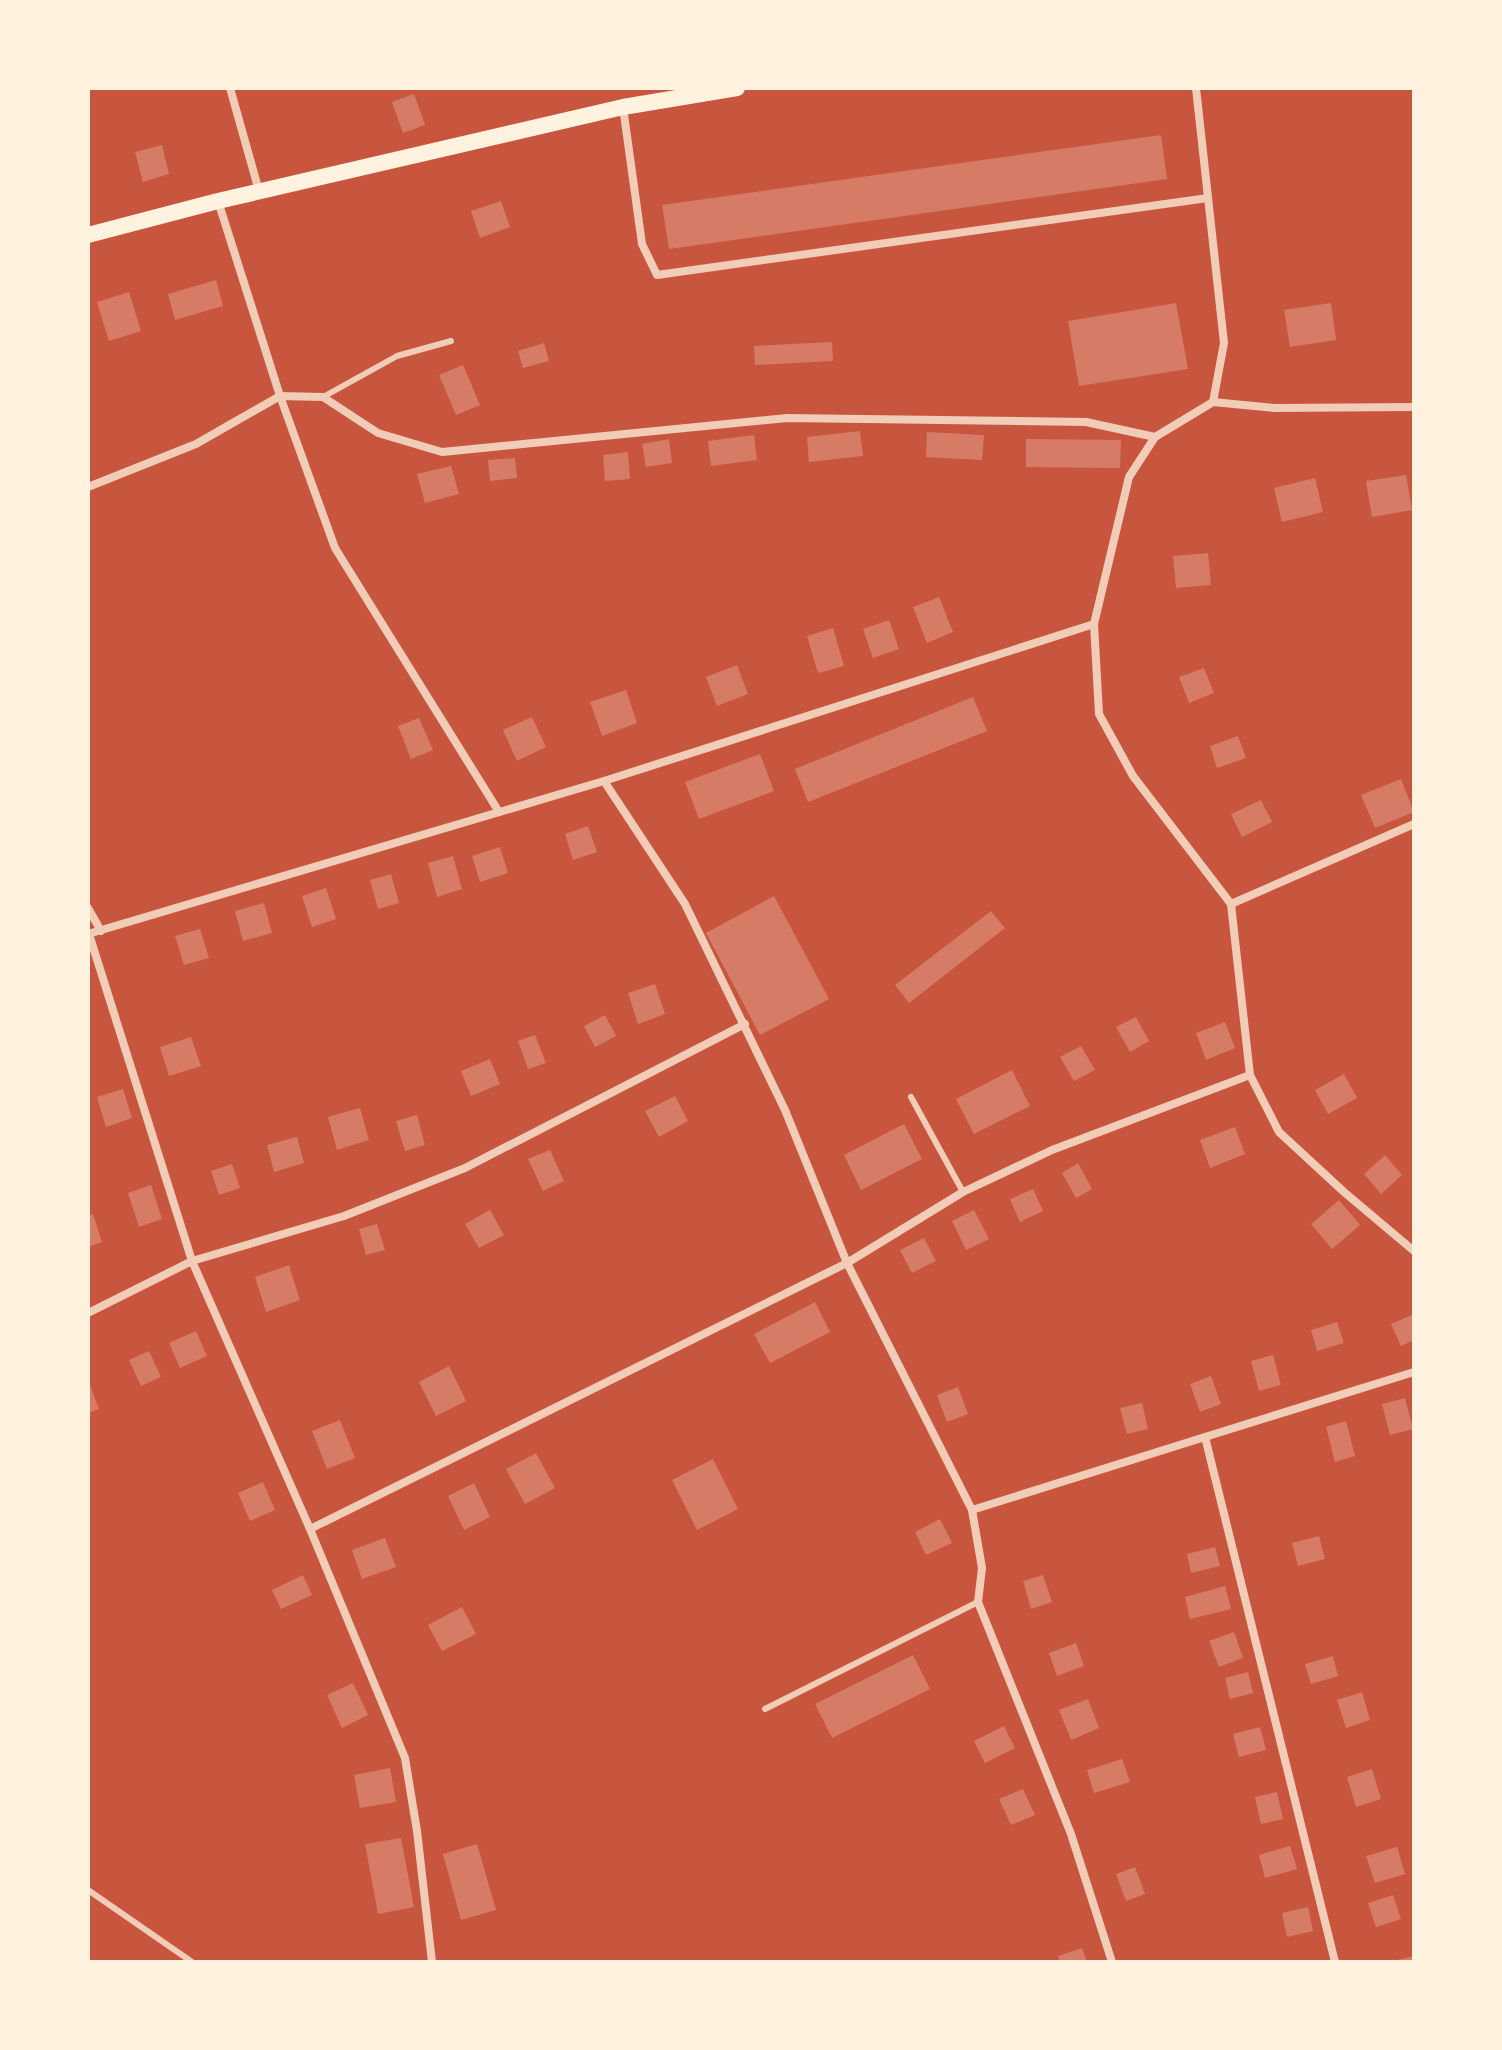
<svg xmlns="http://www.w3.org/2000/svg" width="1502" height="2050" font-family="Commissioner,sans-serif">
	<rect width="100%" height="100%" fill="#c8553d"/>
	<g fill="#d67c66">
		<path d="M414,94l11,31 -22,8 -11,-31z"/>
		<path d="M1161,135l6,44 -498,70 -7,-44z"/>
		<path d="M162,145l7,29 -26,8 -8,-30z"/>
		<path d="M501,201l9,26 -30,11 -9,-27z"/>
		<path d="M216,280l7,26 -48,14 -7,-26z"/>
		<path d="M129,292l12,39 -32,10 -12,-39z"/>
		<path d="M1176,303l12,66 -109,17 -11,-65z"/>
		<path d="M1331,303l5,37 -46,7 -6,-37z"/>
		<path d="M832,342l1,19 -78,4 -1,-19z"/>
		<path d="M544,343l5,18 -26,7 -5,-17z"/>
		<path d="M463,365l17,40 -24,10 -17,-40z"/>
		<path d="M860,431l3,25 -54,6 -2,-25z"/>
		<path d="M927,432l57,3 -2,25 -56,-3z"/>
		<path d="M754,435l3,25 -46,6 -3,-25z"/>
		<path d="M669,439l3,24 -26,4 -4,-23z"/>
		<path d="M1026,439l95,1 -1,28 -94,-1z"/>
		<path d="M628,452l2,27 -25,2 -2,-26z"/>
		<path d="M515,458l2,20 -27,3 -2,-21z"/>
		<path d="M451,466l8,28 -34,9 -8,-29z"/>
		<path d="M1406,475l6,35 -40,7 -6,-36z"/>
		<path d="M1315,478l8,34 -41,10 -8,-34z"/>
		<path d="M1208,553l3,32 -35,3 -3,-32z"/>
		<path d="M939,597l14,35 -26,11 -14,-36z"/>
		<path d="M889,620l10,29 -26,9 -10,-29z"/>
		<path d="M833,628l11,38 -26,7 -11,-37z"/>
		<path d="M737,665l11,29 -31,12 -11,-29z"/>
		<path d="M1204,668l10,25 -25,10 -10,-26z"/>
		<path d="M626,690l11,33 -35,13 -12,-34z"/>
		<path d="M973,697l14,34 -179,71 -13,-33z"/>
		<path d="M532,717l14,30 -29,14 -14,-31z"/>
		<path d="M419,718l14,32 -22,9 -13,-33z"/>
		<path d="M1238,736l8,22 -29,10 -7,-22z"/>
		<path d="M760,754l14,37 -75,28 -14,-37z"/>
		<path d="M1401,779l13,33 -39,16 -14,-33z"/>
		<path d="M1261,800l11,22 -30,15 -11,-23z"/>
		<path d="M588,826l9,26 -24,8 -8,-26z"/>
		<path d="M500,847l8,26 -28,9 -8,-26z"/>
		<path d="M453,856l9,33 -25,8 -9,-34z"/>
		<path d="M391,874l8,29 -21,6 -8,-29z"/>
		<path d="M326,888l10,31 -24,8 -10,-31z"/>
		<path d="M774,896l55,103 -69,36 -54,-102z"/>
		<path d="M264,903l8,30 -29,8 -8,-30z"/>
		<path d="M991,911l14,17 -96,75 -14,-18z"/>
		<path d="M200,929l9,29 -25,7 -9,-29z"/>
		<path d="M655,984l10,30 -27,10 -10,-31z"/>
		<path d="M605,1015l11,21 -21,11 -11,-21z"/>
		<path d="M1136,1017l13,24 -19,11 -14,-25z"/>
		<path d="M1225,1022l10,26 -29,12 -10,-27z"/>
		<path d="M535,1035l11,28 -18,6 -10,-28z"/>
		<path d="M191,1037l10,29 -32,10 -9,-29z"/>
		<path d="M1081,1046l14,24 -21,11 -14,-24z"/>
		<path d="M490,1059l10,25 -29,12 -10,-25z"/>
		<path d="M1012,1070l18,36 -56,28 -18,-35z"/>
		<path d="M1344,1074l13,24 -29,16 -13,-24z"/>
		<path d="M123,1089l9,29 -26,9 -9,-30z"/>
		<path d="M675,1096l13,25 -29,16 -14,-26z"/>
		<path d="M360,1108l9,32 -32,10 -9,-33z"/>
		<path d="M417,1115l8,30 -20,6 -9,-30z"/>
		<path d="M904,1124l18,35 -61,31 -17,-35z"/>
		<path d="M1235,1127l10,27 -35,14 -10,-28z"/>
		<path d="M297,1137l7,26 -30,9 -7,-27z"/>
		<path d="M550,1150l14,31 -21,10 -15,-32z"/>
		<path d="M1385,1155l17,20 -21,19 -17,-20z"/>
		<path d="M1078,1163l14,26 -16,9 -14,-25z"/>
		<path d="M232,1164l8,24 -21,7 -8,-24z"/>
		<path d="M151,1185l11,34 -23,8 -11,-34z"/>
		<path d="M1033,1189l10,22 -23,11 -10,-23z"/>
		<path d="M1339,1200l21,25 -28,24 -21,-25z"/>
		<path d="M490,1210l14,25 -25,13 -14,-24z"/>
		<path d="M974,1210l15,29 -23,11 -14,-29z"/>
		<path d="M93,1214l9,28 -14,5v-31z"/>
		<path d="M377,1224l8,26 -19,5 -7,-26z"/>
		<path d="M924,1238l12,23 -24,12 -12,-23z"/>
		<path d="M289,1265l11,35 -34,12 -11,-35z"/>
		<path d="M815,1302l15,30 -60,31 -16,-29z"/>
		<path d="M1414,1314v26l-13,6 -10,-22z"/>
		<path d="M1337,1322l7,21 -27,8 -6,-21z"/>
		<path d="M196,1331l11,25 -27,12 -11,-25z"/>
		<path d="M149,1351l12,26 -20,9 -12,-26z"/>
		<path d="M1273,1355l8,30 -22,6 -8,-30z"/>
		<path d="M449,1366l17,35 -30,15 -17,-34z"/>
		<path d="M1211,1376l10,28 -21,8 -10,-28z"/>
		<path d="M88,1380l11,29 -11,4z"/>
		<path d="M958,1387l10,27 -21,8 -10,-27z"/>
		<path d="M1405,1398l8,31 -23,6 -8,-31z"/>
		<path d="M1142,1403l6,26 -21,5 -7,-26z"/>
		<path d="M340,1420l15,38 -28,11 -15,-38z"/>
		<path d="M1346,1421l9,35 -20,6 -9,-35z"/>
		<path d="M536,1453l19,35 -30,16 -19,-35z"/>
		<path d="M713,1459l25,50 -41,21 -25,-50z"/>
		<path d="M263,1482l12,28 -25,11 -12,-28z"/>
		<path d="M474,1483l16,34 -26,13 -16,-34z"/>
		<path d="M940,1519l12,24 -26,12 -11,-23z"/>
		<path d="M1319,1536l6,23 -27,7 -6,-23z"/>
		<path d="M385,1538l11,29 -34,12 -10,-29z"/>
		<path d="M1215,1547l5,19 -29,7 -4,-19z"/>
		<path d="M303,1575l9,20 -31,14 -9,-19z"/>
		<path d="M1043,1575l9,27 -21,7 -8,-28z"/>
		<path d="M1225,1586l6,23 -41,10 -5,-22z"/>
		<path d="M462,1607l14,27 -34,17 -14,-26z"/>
		<path d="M1234,1632l9,26 -24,9 -10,-26z"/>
		<path d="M1076,1643l8,23 -27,10 -8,-23z"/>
		<path d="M913,1655l17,34 -98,49 -17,-34z"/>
		<path d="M1333,1656l5,20 -27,8 -6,-20z"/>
		<path d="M1248,1672l5,21 -23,6 -5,-21z"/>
		<path d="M353,1683l15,32 -26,13 -15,-33z"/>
		<path d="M1362,1692l8,28 -24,8 -9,-28z"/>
		<path d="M1088,1699l11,29 -28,12 -12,-30z"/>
		<path d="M1004,1726l11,22 -30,15 -11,-22z"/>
		<path d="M1260,1727l6,23 -27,7 -6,-23z"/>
		<path d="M1122,1759l8,23 -36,11 -7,-23z"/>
		<path d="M390,1768l6,34 -36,6 -6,-33z"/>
		<path d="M1372,1769l9,30 -25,8 -9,-30z"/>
		<path d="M1023,1789l12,26 -24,10 -12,-26z"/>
		<path d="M1277,1792l6,27 -22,5 -6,-27z"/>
		<path d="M401,1838l13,69 -36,7 -13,-70z"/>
		<path d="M477,1844l19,66 -35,10 -18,-66z"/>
		<path d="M1290,1846l7,23 -32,9 -6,-23z"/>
		<path d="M1397,1847l8,27 -30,9 -9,-27z"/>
		<path d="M1135,1867l10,27 -19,7 -10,-27z"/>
		<path d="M1393,1895l8,24 -25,8 -8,-24z"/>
		<path d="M1308,1907l5,24 -26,6 -5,-24z"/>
		<path d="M1082,1948l5,14h-27l-2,-6z"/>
		<path d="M1414,1956v6h-21v-1z"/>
	</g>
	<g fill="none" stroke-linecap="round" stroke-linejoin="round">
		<g stroke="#f1ccb7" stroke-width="6">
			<path d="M323,397l74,-41 54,-15"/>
			<path d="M911,1097l52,95"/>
			<path d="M765,1709l213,-107"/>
			<path d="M88,1890l104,72"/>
		</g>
		<g stroke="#f1ccb7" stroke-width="8">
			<path d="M230,88l29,103"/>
			<path d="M1196,88l28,255 -11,59 -58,35 -26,40 -35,147 5,90 34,62 98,128 19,171 29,57 65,60 70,59"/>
			<path d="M623,107l19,137 15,31 551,-77"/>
			<path d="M218,201l62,195 55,152 164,264"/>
			<path d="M1213,402l61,6 140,-1"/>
			<path d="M88,487l108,-43 84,-48 43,1 55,36 64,19 345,-34 299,4 69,15"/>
			<path d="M604,781l81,123 100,206 62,153 125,247 10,58 -4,34 93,232 41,128"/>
			<path d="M1231,904l183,-80"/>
			<path d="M88,908l13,23"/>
			<path d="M88,934l516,-153 490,-157"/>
			<path d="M89,934l103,327 118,268 95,229 12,73 15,131"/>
			<path d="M88,1313l104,-52 152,-45 121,-48 280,-144"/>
			<path d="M972,1510l233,-73"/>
			<path d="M310,1529l537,-266 116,-71 89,-42 198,-75"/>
			<path d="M1335,1962l-130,-525 209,-65"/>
		</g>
		<path stroke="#fff3e0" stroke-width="16" d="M88,235l130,-34 405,-94 114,-19"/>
	</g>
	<rect width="1502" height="2050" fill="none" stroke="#fff3e0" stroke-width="180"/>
</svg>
